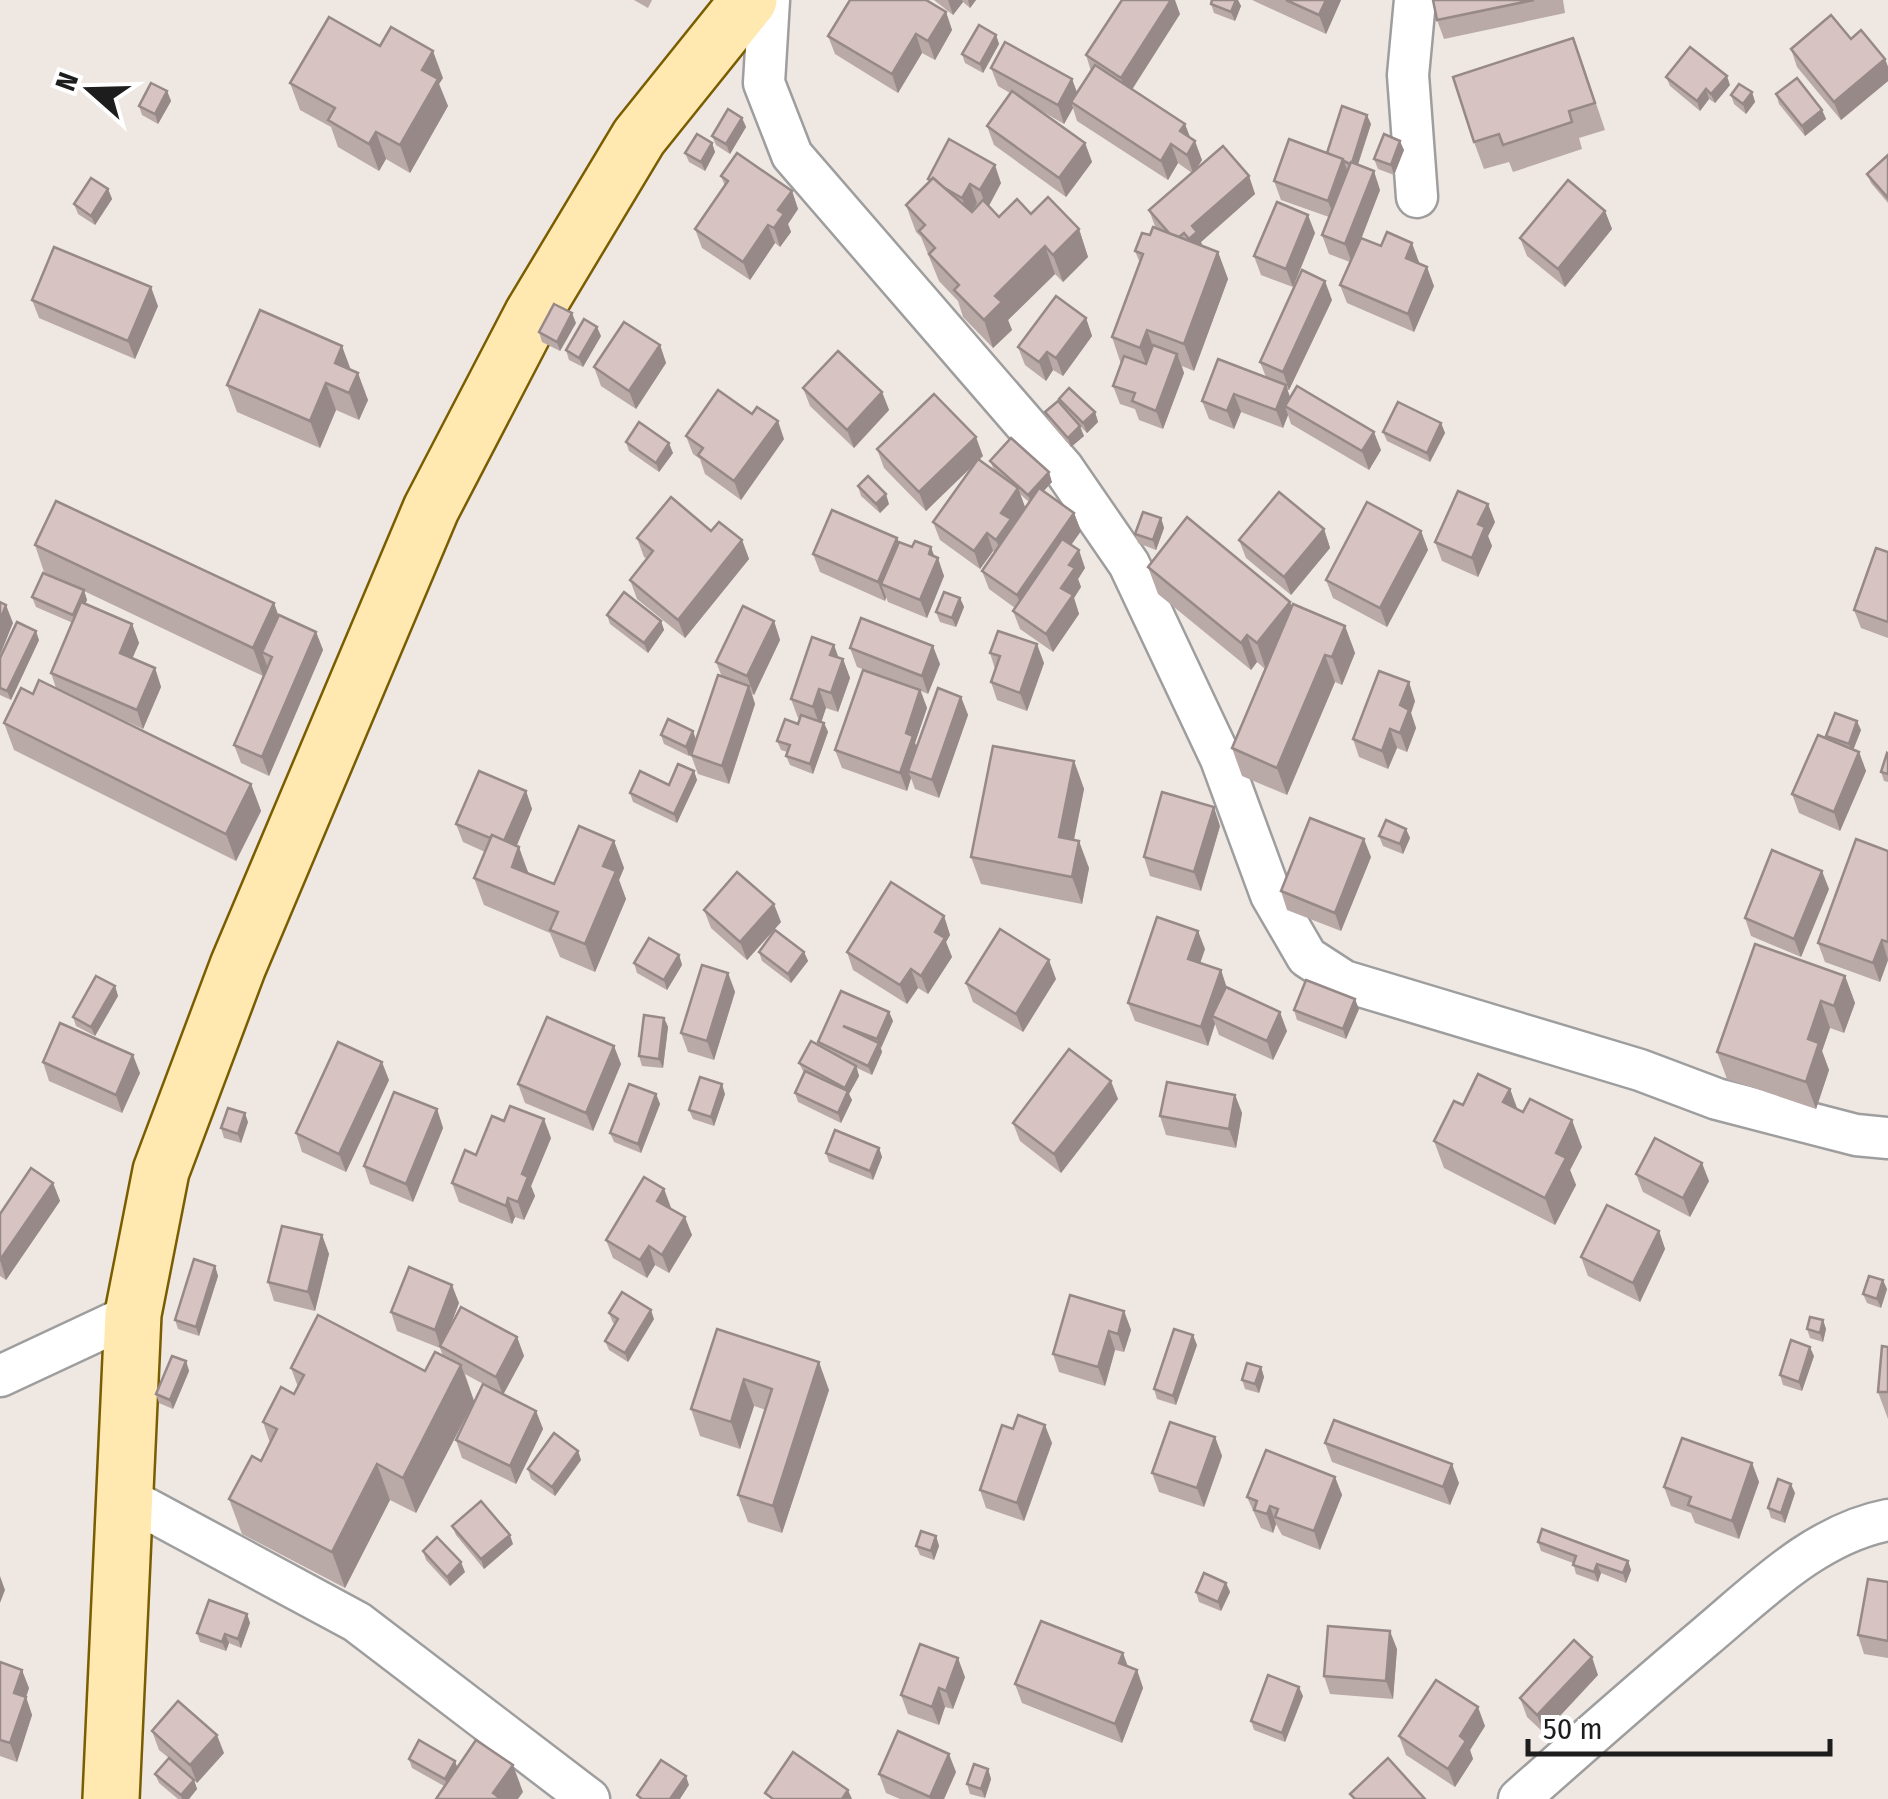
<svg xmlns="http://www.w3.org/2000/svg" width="1888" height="1799" font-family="'Fira Sans Condensed',sans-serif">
	<rect width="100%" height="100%" fill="#efe7e2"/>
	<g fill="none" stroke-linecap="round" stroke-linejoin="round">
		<g stroke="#9e9e9e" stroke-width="45">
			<g id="street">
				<path d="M769,0l-5,83 28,72 271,313 66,96 92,195 50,136 36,62 37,24 296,89 77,29 139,36 32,3"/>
				<path d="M1415,0l-7,75 9,122"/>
				<path d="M0,1376l133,-62"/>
				<path d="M127,1498l230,124 232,177"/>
				<path d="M1519,1799c61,-54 122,-108 185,-161 55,-46 111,-104 184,-118"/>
			</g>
		</g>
		<g stroke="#795d00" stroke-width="60">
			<path id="secondary" d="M111,1799l22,-485 28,-143 77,-205 193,-457 101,-194 107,-178 110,-137"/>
		</g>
		<use href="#street" stroke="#fff" stroke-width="40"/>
		<use href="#secondary" stroke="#ffe9b1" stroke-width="55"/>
	</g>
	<g fill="#b9a9a7" fill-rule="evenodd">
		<path d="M634,0h18l-4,8z"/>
		<path d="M934,0h42l-6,8 -7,-6 -10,13z"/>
		<path d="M1212,0h26l3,6 -6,15 -21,-8 -3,-9z"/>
		<path d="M1252,0h89l-15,34z"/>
		<path d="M1433,0h130l2,13 -121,26 -7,-19z"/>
		<path d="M946,12l6,18 -17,30 -13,-7 -24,40 -63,-39 -7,-18z"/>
		<path d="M1180,14l-48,76 58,48 12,22 -6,10 53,6 6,18 -54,48 1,4 16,6 10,27 -34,92 -12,-5 2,7 -21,56 -24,-9 -4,-11 -15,-5 -7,-18 8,-22 -9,-27 28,-74 -5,-12 21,-22 -7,-19 43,-37 -14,-10 -10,17 -91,-59 -4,-13 -9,16 -29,-17 50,36 7,19 -26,35 -72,-52 -7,-19 23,-33 -12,-7 -7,-18 81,11 5,14 14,-22 -5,-16z"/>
		<path d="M996,35l3,9 -16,29 -18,-10 -3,-9z"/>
		<path d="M1851,39l34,20 3,8v14l-47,39 -44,-53 -6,-18z"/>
		<path d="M380,46l63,32 -4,6 9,22 -38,67 -24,-14 -7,12 -41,-24 -7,-20 -31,-17 -10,-27z"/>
		<path d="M1583,65l22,65 -26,8 3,11 -69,23 -4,-10 -25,7 -10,-27z"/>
		<path d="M1666,77l64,8 -15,18 -6,-4 -9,12 -30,-25z"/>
		<path d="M167,91l4,10 -13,23 -16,-9 -3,-9z"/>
		<path d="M1752,92l3,10 -9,12 -12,-10 -3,-9z"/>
		<path d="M1776,94l46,16 4,9 -21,17 -26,-32z"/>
		<path d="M742,118l4,9 -16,27 -14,-9 -4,-9z"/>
		<path d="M1371,124l-13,41 22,25 -19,48 58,24 -1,1 16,23 -20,46 -67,-29 -7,-18 10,-23 -21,-8 -7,-19 7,-18 -48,-17 -7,-19 53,-28z"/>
		<path d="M712,143l3,9 -10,19 -16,-9 -4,-9z"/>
		<path d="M1404,150l-10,25 -16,-6 -4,-10z"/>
		<path d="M1888,155v48l-17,-20 -4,-9z"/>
		<path d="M721,176l71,15 6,18 -10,15 3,8 -11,15 -5,-4 -25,37 -48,-32 -7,-19 30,-43z"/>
		<path d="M928,179l73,4 -12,23 10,11 32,-3 48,15 9,28 -25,25 -8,-8 -47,46 4,10 -19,18 -30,-31 -5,-16 -19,-20 -18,-44 -5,-5 -10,-27 23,-23z"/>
		<path d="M108,189l4,10 -17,26 -17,-11 -4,-10z"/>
		<path d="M1605,211l7,18 -47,58 -38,-31 -7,-18z"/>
		<path d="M1315,233l-22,54 -32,-12 -7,-19z"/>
		<path d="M32,300l126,6 -23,53 -96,-41z"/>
		<path d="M1332,300l-43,90h-2l3,7 91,53 -12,20 -78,-46 -3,-9 -5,13 -42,-16 -7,17 -25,-10 -7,-18 64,-24 -6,-15z"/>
		<path d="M1086,318l6,18 -29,40 -10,-6 -7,11 -21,-16 -7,-18z"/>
		<path d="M576,323l-16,28 -18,-9 -3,-10z"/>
		<path d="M601,336l-18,31 -14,-7 -3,-10z"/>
		<path d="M660,345l6,18 -30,46 -35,-23 -7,-19z"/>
		<path d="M351,370l17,30 -9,20 -23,-10 -16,38 -83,-36 -10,-27z"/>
		<path d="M803,388l79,4 7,18 -35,38 -44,-42z"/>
		<path d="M1059,399l36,13 3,10 -11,11 -10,-10 7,13 -13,11 -22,-26 -4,-9 17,-7z"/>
		<path d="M1441,423l4,10 -15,29 -43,-21 -4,-9z"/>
		<path d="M686,436l98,3 -43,61 -36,-26 -5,-15 -7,-5z"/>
		<path d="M626,442l47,11 -14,19 -30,-21z"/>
		<path d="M877,449l106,7 -5,4 16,10 -4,-9 62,21 -9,9 31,22 7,18 -10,14 14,23 -7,11 3,8 -7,11 5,16 -26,38 -33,-23 -7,-18 2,-3 -26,-19 -7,-18 13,-19 -2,-1 -13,18 -40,-29 -7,-18 42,-60 -49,49 -42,-43zM1020,494l9,8 -16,24 12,-19z"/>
		<path d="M858,486l31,18 -9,9 -19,-17z"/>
		<path d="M1161,518l3,10 -8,22 -18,-7 -3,-9z"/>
		<path d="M1495,522l-7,14 4,10 -14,31 -36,-16 -7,-19z"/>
		<path d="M1324,529l6,19 -39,47 -45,-37 -7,-18z"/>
		<path d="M711,531l31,9 7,19 -64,79 -48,-39 -7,-19 17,-21 -3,-2 -7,-19z"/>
		<path d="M1421,531l7,19 -41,77 -54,-29 -7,-18z"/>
		<path d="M897,538l1,4 37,15 9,19 -17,42 -39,-16 -2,-5 -1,4 -65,-29 -7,-18z"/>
		<path d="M35,545l239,58 4,13 38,16 7,18 -54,126 -28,-13 -7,-18 33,-79 -4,10 -179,-85 3,9 -2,4 47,20 7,19 -7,15 23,10 6,19 -18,42 -42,-19 150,74 10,27 -25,50 -222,-111 -10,-27 29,-29 23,-6 -5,-15 22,-50 -37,-16 -4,-10 37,-13 -25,-12z"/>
		<path d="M1888,552v86l-27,-10 -7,-18z"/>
		<path d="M1148,567l142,35 2,5 53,19 10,27 -13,32 -7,-3 -48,113 -45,-19 -10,-28 33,-79 -8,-7 -6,8 -93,-76z"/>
		<path d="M960,598l4,9 -8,20 -16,-5 -4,-10z"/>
		<path d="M607,615l54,6 3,9 -16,23 -38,-29z"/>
		<path d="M774,621l6,19 -26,55 -2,-1 3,10 -26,80 -31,-10 -7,-19 31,-78 -6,-15z"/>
		<path d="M39,640l-28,60 -11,-5v-37z"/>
		<path d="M850,648l90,16 -12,30 -7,-3 6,17 -12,35 2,4 44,-50 7,18 -29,83 -24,-9 -4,-11 -4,13 -65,-23 -7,-18 54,-71 -32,-12z"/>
		<path d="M990,653l54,10 -17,48 -30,-11 -6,-18 4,-13z"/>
		<path d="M839,658l4,1 7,19 -12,34 -12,-4 -5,14 3,1 4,9 -15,42 -23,-9 -4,-9 1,-4 -6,-2 -4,-9 21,-17 2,-6h-2l-7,-19z"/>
		<path d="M1415,701l-4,12 5,15 -9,24 -10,-4 -9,21 -29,-12 -6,-18z"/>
		<path d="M1861,730l-8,20 6,2 7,19 -26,60 -41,-18 -7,-19 35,-55 -1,-3z"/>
		<path d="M693,731l3,9 -7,16 -25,-12 -3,-9z"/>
		<path d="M1888,754v28l-4,-1 -3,-9z"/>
		<path d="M1074,761l10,28 -10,51 15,28 -7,36 -101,-20 -10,-27z"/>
		<path d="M694,771l3,9 -20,43 -44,-21 -3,-9 39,-8z"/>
		<path d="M526,791l6,18 -16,37 13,28 25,10 60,-43 10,27 -5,12 7,19 -31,73 -35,-15 -10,-24 -66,-28 -10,-27 11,-26 -22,-10 -7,-18z"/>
		<path d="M1220,826l-19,65 -51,-15 -6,-19z"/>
		<path d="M1406,829l4,9 -7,16 -20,-8 -4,-10z"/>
		<path d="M1888,851v109l-8,22 -55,-20 -7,-19z"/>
		<path d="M1371,857l-30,74 -54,-21 -6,-19z"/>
		<path d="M1829,889l-28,68 -50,-21 -6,-18z"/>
		<path d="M704,910l77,12 -34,38 -36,-32z"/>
		<path d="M944,916l6,19 -4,7 6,15 -24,37 -10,-6 -11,16 -54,-34 -6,-18z"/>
		<path d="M1205,949l-5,14 21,7 6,18 60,43 -14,29 -54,-25 -4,-11 -7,22 -73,-25 -7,-18z"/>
		<path d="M759,952h45l4,9 -17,22 -29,-22z"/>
		<path d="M679,955l3,10 -15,25 -30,-17 -3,-10z"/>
		<path d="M728,973l7,19 -21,68 -26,-8 -7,-19z"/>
		<path d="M1845,976l10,27 -11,30 -14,-5 -8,23 7,19 -13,39 -89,-30 -10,-27z"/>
		<path d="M1056,979l-33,53 -50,-30 -7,-19z"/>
		<path d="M115,986l3,10 -23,40 -19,-10 -3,-9z"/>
		<path d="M1359,1009l-13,30 -49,-19 -3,-10z"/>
		<path d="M889,1012l4,9 -12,27 1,4 -10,23 -15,-7 2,8 -10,18 3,6 -11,23 -43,-21 -3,-9 9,-20 -5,-10 20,-17 -1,-4z"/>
		<path d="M664,1018l4,9 -5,41 -21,-2 -3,-10z"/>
		<path d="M43,1062l97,11 -18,40 -73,-32z"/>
		<path d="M621,1064l-28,67 -68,-28 -7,-19z"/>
		<path d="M389,1080l-43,92 -44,-20 -6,-19z"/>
		<path d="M1510,1089l7,20 65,38 -12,23 6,15 -21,40 -111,-57 -10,-27 29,-36z"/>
		<path d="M656,1094l4,10 -19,49 -27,-11 -4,-9z"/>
		<path d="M725,1094l-11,32 -21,-7 -4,-9z"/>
		<path d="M1235,1095l7,18 -6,35 -70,-13 -6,-19z"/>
		<path d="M1118,1099l-57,74 -41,-32 -7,-18z"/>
		<path d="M437,1109l6,19 -30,74 -43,-18 -6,-18z"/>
		<path d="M248,1122l-7,21 -17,-5 -3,-10z"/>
		<path d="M551,1138l-20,48 4,10 -11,24 -9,-3 -3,7 -53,-22 -7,-19 24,-28z"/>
		<path d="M879,1148l3,9 -9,23 -44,-18 -3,-9z"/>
		<path d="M1636,1174l73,7 -19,36 -47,-25z"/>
		<path d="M53,1183l7,18 -54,79 -6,-4v-62z"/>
		<path d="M664,1189l7,19 21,27 -23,38 -14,-8 -8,13 -34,-20 -7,-18z"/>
		<path d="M1659,1231l6,18 -25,53 -52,-26 -7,-19z"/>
		<path d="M322,1235l7,19 -14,57 -41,-10 -6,-19z"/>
		<path d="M215,1266l3,10 -19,60 -21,-7 -3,-9z"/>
		<path d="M1887,1289l-6,19 -14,-5 -4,-9z"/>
		<path d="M459,1303l-9,24 67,10 7,19 -21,38 33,17 7,18 -27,55 -54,-26 -6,-18 29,-55 -20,-11 9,27 -58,112 -26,-13 -45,88 -103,-54 -13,-35 32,-38 9,-18 -7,-21 31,-28 4,-7 -7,-19 134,3 18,-15 -3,-8 -43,-17 -6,-19z"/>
		<path d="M1124,1311l7,19 -7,22 -9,-2 -10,36 -46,-14 -6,-18z"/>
		<path d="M609,1313l45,6 -26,43 -19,-12 -4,-9 10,-17 -2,-1z"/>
		<path d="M1823,1320l3,9 -3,13 -13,-4 -3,-9z"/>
		<path d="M717,1329l112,61 -47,143 -34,-11 -10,-27 28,-85 -12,-4 -14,43 -40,-13 -9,-27z"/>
		<path d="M1197,1345l-21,60 -19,-6 -3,-10z"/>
		<path d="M1888,1347v72l-10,-27z"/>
		<path d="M1814,1356l-12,35 -19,-6 -3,-10z"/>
		<path d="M186,1361l3,10 -16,38 -14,-6 -3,-9z"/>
		<path d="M1261,1367l3,10 -5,16 -14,-4 -3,-9z"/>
		<path d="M1215,1437l7,19 -18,51 -45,-15 -7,-19z"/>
		<path d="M1052,1443l-28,78 -38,-13 -6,-18z"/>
		<path d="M1325,1443l134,40 -9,22 -118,-43z"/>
		<path d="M578,1451l3,9 -26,36 -24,-17 -3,-10z"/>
		<path d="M1752,1463l7,19 -20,57 -44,-16 -4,-10 -20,-7 -7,-19z"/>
		<path d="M1335,1477l7,18 -22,55 -38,-15 -6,-11 -3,9 -12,-5 -14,-31z"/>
		<path d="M1795,1493l-10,30 -14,-5 -3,-10z"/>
		<path d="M452,1526l61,18 -29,25 -28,-34z"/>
		<path d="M936,1536l3,10 -5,14 -14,-5 -4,-9z"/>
		<path d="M1538,1542l90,19 3,9 -5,13 -25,-10 -3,9 -22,-8 -3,-11 -32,-12z"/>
		<path d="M423,1551l42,21 -15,14 -24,-26z"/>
		<path d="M1888,1582v76l-24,-4 -6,-19z"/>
		<path d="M1226,1583l4,9 -9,19 -22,-9 -3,-10z"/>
		<path d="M247,1614l3,9 -9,25 -12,-5 -3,8 -26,-9 -3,-9z"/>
		<path d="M1397,1649l-4,50 -63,-5 -6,-18z"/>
		<path d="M0,1662l29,26 -3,9 6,18 -15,47 -17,-6z"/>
		<path d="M1128,1666l9,4 6,18 -21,55 -100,-40 -7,-19z"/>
		<path d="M1598,1675l-54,58 -17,-16 -7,-19z"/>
		<path d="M965,1677l-12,32 -8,-2 -6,18 -31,-11 -7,-19z"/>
		<path d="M1303,1696l-18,46 -31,-12 -3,-9z"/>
		<path d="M1485,1726l-15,24 3,9 -18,28 -49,-32 -7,-19z"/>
		<path d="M152,1731l72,22 -27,30 -3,-3 3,9 -8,10h-11l-19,-16 -4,-9 14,-16 -10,-8z"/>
		<path d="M409,1759l46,2 2,6 66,25 -79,-6 -32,-18z"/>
		<path d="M988,1769l3,10 -6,19 -15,-4 -3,-10z"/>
		<path d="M956,1772l-12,27h-44l-14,-6 -7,-19z"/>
	</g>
	<g fill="#968988">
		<path d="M948,0h14l1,2 -10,13z"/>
		<path d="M968,0h8l-6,8z"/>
		<path d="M1171,0h4l5,14 -53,83 -6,-19z"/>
		<path d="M1236,0h2l3,6 -6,15 -4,-9z"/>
		<path d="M1326,0h15l-15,34 -7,-19z"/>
		<path d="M946,12l6,18 -17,30 -7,-19z"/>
		<path d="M916,34l6,19 -24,40 -6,-19z"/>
		<path d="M996,35l3,9 -16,29 -3,-9z"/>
		<path d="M433,51l10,27 -4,6 9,22 -38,67 -10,-28 22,-75z"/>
		<path d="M1885,59l3,8v14l-47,39 -7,-18z"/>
		<path d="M1727,76l3,9 -15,18 -4,-9z"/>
		<path d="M1072,79l7,19 -8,4 2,6 -9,16 -6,-19z"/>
		<path d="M1706,89l3,10 -9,12 -3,-10z"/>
		<path d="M167,91l4,10 -13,23 -3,-10z"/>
		<path d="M1752,92l3,10 -9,12 -3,-10z"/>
		<path d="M1822,110l4,9 -21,17 -3,-10z"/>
		<path d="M1367,115l4,9 -16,49 -4,-9z"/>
		<path d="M742,118l4,9 -16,27 -4,-10z"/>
		<path d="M1185,124l7,18 -12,-11z"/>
		<path d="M376,132l10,27 -7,12 -10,-27z"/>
		<path d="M1195,141l7,19 -9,13 -6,-18z"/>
		<path d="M1400,141l4,9 -10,25 -3,-10z"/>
		<path d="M712,143l3,9 -10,19 -4,-9z"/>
		<path d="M1085,143l7,19 -26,35 -7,-19z"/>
		<path d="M1171,144l7,19 -10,17 -7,-19z"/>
		<path d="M1343,159l7,19 -15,41 -7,-18z"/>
		<path d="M995,165l6,18 -14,26 -7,-19z"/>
		<path d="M1374,171l6,19 -28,73 -7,-19z"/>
		<path d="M1249,176l6,18 -54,48 3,8 -9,8 -6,-19 3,-13z"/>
		<path d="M970,184l7,19 -8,14 -7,-19z"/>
		<path d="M108,189l4,10 -17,26 -4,-9z"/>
		<path d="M792,191l6,18 -10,15 3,8 -11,15 -6,-19 4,-18z"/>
		<path d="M1605,211l7,18 -47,58 -7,-18z"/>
		<path d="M1308,215l7,18 -22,54 -7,-18z"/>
		<path d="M768,225l7,18 -25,37 -7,-18z"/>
		<path d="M1079,229l9,28 -25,25 -10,-27z"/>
		<path d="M1412,243l7,19 -6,15 -7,-19z"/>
		<path d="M1045,246l10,28 -47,46 4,10 -19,18 -9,-28 11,-24z"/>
		<path d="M1218,252l10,27 -34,92 -10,-27z"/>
		<path d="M1427,267l7,19 -20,46 -6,-18z"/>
		<path d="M1325,281l7,19 -43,90 -6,-18z"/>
		<path d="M151,287l7,19 -23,53 -7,-18z"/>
		<path d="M572,313l4,10 -16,28 -3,-9z"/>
		<path d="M1086,318l6,18 -29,40 -7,-18z"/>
		<path d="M597,327l4,9 -18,31 -4,-9z"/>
		<path d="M1147,330l10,27 -7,18 -10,-27z"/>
		<path d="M660,345l6,18 -30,46 -7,-18z"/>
		<path d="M342,346l10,27 -17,-10z"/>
		<path d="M1047,352l6,18 -7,11 -7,-19z"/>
		<path d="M1177,354l7,19 -21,56 -7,-18z"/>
		<path d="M358,373l10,27 -9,20 -10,-27z"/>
		<path d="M326,383l10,27 -16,38 -10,-27z"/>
		<path d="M1286,385l6,18 -7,3 3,9 -5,13 -7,-18z"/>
		<path d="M882,392l7,18 -35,38 -7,-18z"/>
		<path d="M1234,394l7,18 -7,17 -7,-18z"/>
		<path d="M1095,412l3,10 -11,11 -4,-10z"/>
		<path d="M778,421l6,18 -43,61 -7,-19z"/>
		<path d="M1441,423l4,10 -15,29 -3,-9z"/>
		<path d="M1080,426l4,10 -13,11 -3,-9z"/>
		<path d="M1374,432l7,18 -12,20 -7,-19z"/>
		<path d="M976,437l7,19 -57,55 -7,-19z"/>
		<path d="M669,443l4,10 -14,19 -3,-9z"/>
		<path d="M1049,472l3,10 -20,22 -4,-9z"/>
		<path d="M1018,488l7,19 -12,17 5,13 -15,21 -7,-18 5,-27z"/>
		<path d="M886,494l3,10 -9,9 -4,-9z"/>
		<path d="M1488,504l7,18 -7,14 4,10 -14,31 -6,-19 6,-34z"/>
		<path d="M1074,513l7,18 -58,82 -6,-18z"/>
		<path d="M1161,518l3,10 -8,22 -3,-10z"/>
		<path d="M1324,529l6,19 -39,47 -7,-18z"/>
		<path d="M1421,531l7,19 -41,77 -7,-19z"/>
		<path d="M987,533l6,18 -13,18 -6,-18z"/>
		<path d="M897,538l7,19 -23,27 5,13 -1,4 -7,-19z"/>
		<path d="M742,540l7,19 -64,79 -7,-18z"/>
		<path d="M931,547l5,14 2,-3 6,18 -17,42 -7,-18z"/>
		<path d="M1079,550l6,18 -7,11 3,8 -7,11 5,16 -26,38 -7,-18 23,-69z"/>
		<path d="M84,590l3,10 -11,24 -3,-9z"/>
		<path d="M960,598l4,9 -8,20 -4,-9z"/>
		<path d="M1290,602l10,27 -34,41 -9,-27z"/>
		<path d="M274,603l10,28 -22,21 5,14 -4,10 -10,-28z"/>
		<path d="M6,605l7,18 -13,32v-35z"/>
		<path d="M661,621l3,9 -16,23 -4,-10z"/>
		<path d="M774,621l6,19 -26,55 -7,-19z"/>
		<path d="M132,624l7,19 -12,28 -7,-18z"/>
		<path d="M1345,626l10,27 -13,32 -10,-28z"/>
		<path d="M36,631l3,9 -28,60 -4,-9z"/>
		<path d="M316,632l7,18 -54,126 -7,-19z"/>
		<path d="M1247,635l10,27 -6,8 -10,-27z"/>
		<path d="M1037,644l7,19 -17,48 -7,-18z"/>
		<path d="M834,645l7,19 -11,-9z"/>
		<path d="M933,646l7,18 -12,30 -6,-18z"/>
		<path d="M1325,655l10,27 -48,113 -10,-27z"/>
		<path d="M843,659l7,19 -12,34 -7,-19z"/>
		<path d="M155,668l6,19 -18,42 -6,-19z"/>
		<path d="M1409,682l6,19 -4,12 5,15 -9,24 -7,-19v-28z"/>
		<path d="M749,686l6,18 -26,80 -7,-18z"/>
		<path d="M819,689l7,19 -6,18 -7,-19z"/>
		<path d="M920,690l7,18 -12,35 4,11 -11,17 3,7 -4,13 -7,-18 6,-40z"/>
		<path d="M961,697l7,18 -29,83 -7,-18z"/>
		<path d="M1857,721l4,9 -9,23 -3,-9z"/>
		<path d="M824,723l4,9 -15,42 -3,-10z"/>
		<path d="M1390,729l7,19 -9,21 -6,-18z"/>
		<path d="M693,731l3,9 -7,16 -3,-9z"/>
		<path d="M1859,752l7,19 -26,60 -6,-19z"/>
		<path d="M1074,761l10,28 -15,75 -10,-27z"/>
		<path d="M694,771l3,9 -20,43 -3,-9z"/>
		<path d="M251,784l10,27 -25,50 -10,-27z"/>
		<path d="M526,791l6,18 -22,53 -7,-19z"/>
		<path d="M1214,807l6,19 -19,65 -7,-19z"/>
		<path d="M1406,829l4,9 -7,16 -3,-10z"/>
		<path d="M1364,839l7,18 -30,74 -6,-18z"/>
		<path d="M614,841l10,27 -5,12 7,19 -31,73 -10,-28 18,-78z"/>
		<path d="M1079,841l10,27 -7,36 -10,-27z"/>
		<path d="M519,847l10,28 -17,-8z"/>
		<path d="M1822,871l7,18 -28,68 -7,-18z"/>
		<path d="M774,904l7,18 -34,38 -7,-18z"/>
		<path d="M944,916l6,19 -4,7 6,15 -24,37 -7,-18 14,-44z"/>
		<path d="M1198,931l7,18 -10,29 -7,-19z"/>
		<path d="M1882,940l6,20 -8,22 -7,-19z"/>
		<path d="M804,952l4,9 -17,22 -3,-9z"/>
		<path d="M679,955l3,10 -15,25 -3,-10z"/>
		<path d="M1049,960l7,19 -33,53 -7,-18z"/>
		<path d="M911,969l7,19 -11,16 -7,-19z"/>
		<path d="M1221,970l6,19 -15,27 3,8 -7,22 -7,-19z"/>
		<path d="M728,973l7,19 -21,68 -7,-19z"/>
		<path d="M1845,976l10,27 -11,30 -10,-27z"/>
		<path d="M115,986l3,10 -23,40 -4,-9z"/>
		<path d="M1355,999l4,10 -13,30 -3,-10z"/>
		<path d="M1821,1001l9,27 -8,23 7,19 -13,39 -10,-27 2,-43z"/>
		<path d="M889,1012l4,9 -12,27 -4,-9z"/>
		<path d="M1280,1012l7,19 -14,29 -6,-19z"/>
		<path d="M664,1018l4,9 -5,41 -4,-9z"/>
		<path d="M879,1043l3,9 -10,23 -4,-9z"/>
		<path d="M614,1046l7,18 -28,67 -7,-18z"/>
		<path d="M133,1055l7,18 -18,40 -6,-18z"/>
		<path d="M382,1062l7,18 -43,92 -7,-18z"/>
		<path d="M856,1066l3,10 -10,18 3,6 -11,23 -3,-10 9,-19 -2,-6z"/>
		<path d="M1111,1081l7,18 -57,74 -7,-19z"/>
		<path d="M722,1084l3,10 -11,32 -3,-9z"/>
		<path d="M1510,1089l10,27 -17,-14z"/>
		<path d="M656,1094l4,10 -19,49 -3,-9z"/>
		<path d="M1235,1095l7,18 -6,35 -7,-19z"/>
		<path d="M437,1109l6,19 -30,74 -7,-18z"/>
		<path d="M245,1113l3,9 -7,21 -3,-9z"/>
		<path d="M544,1119l7,19 -20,48 4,10 -11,24 -6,-18 4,-28z"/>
		<path d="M1572,1120l10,27 -12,23 6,15 -21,40 -10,-27 11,-45z"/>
		<path d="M879,1148l3,9 -9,23 -3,-9z"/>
		<path d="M1702,1163l7,18 -19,36 -7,-19z"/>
		<path d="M53,1183l7,18 -54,79 -6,-20z"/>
		<path d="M664,1189l7,19 -7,11 -7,-18z"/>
		<path d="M508,1198l7,19 -3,7 -6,-18z"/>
		<path d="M685,1217l7,18 -23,38 -7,-18z"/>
		<path d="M1659,1231l6,18 -25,53 -7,-19z"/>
		<path d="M322,1235l7,19 -14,57 -7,-19z"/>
		<path d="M649,1246l6,19 -8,13 -7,-18z"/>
		<path d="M215,1266l3,10 -19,60 -3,-9z"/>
		<path d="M1883,1280l4,9 -6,19 -4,-9z"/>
		<path d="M452,1285l7,18 -18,46 -6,-19z"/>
		<path d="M651,1310l3,9 -26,43 -3,-9z"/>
		<path d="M1124,1311l7,19 -7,22 -6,-18z"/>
		<path d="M1823,1320l3,9 -3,13 -3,-9z"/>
		<path d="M1109,1331l6,19 -10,36 -7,-19z"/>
		<path d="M1193,1335l4,10 -21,60 -3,-9z"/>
		<path d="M517,1337l7,19 -21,39 -7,-18z"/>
		<path d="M1810,1347l4,9 -12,35 -3,-9z"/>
		<path d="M186,1361l3,10 -16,38 -3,-9z"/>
		<path d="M819,1362l10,28 -47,143 -9,-27z"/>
		<path d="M461,1365l13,36 -58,112 -13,-35z"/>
		<path d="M1261,1367l3,10 -5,16 -4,-9z"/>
		<path d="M744,1379l10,27 -14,43 -9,-27z"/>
		<path d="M536,1411l7,18 -27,55 -6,-18z"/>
		<path d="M1045,1425l7,18 -28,78 -7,-18z"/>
		<path d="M1215,1437l7,19 -18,51 -7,-19z"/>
		<path d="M578,1451l3,9 -26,36 -3,-9z"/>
		<path d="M1752,1463l7,19 -20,57 -7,-18z"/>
		<path d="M377,1464l13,36 -45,88 -13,-36z"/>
		<path d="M1452,1464l7,19 -9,22 -7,-18z"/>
		<path d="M1335,1477l7,18 -22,55 -6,-19z"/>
		<path d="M1791,1484l4,9 -10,30 -4,-10z"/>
		<path d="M1270,1506l6,18 -3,9 -6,-19z"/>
		<path d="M510,1535l3,9 -29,25 -3,-10z"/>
		<path d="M936,1536l3,10 -5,14 -3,-9z"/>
		<path d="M1628,1561l3,9 -5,13 -3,-10z"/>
		<path d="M461,1562l4,10 -15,14 -3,-9z"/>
		<path d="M1597,1564l4,9 -3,9 -4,-10z"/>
		<path d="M0,1576l5,14 -5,13z"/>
		<path d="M1226,1583l4,9 -9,19 -3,-9z"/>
		<path d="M247,1614l3,9 -9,25 -3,-9z"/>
		<path d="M1390,1631l7,18 -4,50 -7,-18z"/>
		<path d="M225,1634l4,9 -3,8 -4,-9z"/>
		<path d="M1123,1653l7,19 -11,-9z"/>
		<path d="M1592,1657l6,18 -54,58 -7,-18z"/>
		<path d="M958,1658l7,19 -12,32 -7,-18z"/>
		<path d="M22,1670l7,18 -3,9 6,18 -15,47 -7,-19 4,-50z"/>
		<path d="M1137,1670l6,18 -21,55 -7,-19z"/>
		<path d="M1299,1687l4,9 -18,46 -3,-9z"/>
		<path d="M939,1688l6,19 -6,18 -7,-18z"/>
		<path d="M1478,1707l7,19 -15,24 3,9 -18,28 -7,-18 12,-33z"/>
		<path d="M217,1735l7,18 -27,30 -7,-18z"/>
		<path d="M949,1754l7,18 -12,27h-13l-1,-2z"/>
		<path d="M455,1761l3,9 -10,19 -3,-10z"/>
		<path d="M513,1765l10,27 -5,7h-23l-2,-6z"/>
		<path d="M988,1769l3,10 -6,19 -4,-9z"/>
		<path d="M686,1776l3,9 -9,14h-10z"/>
		<path d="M194,1780l3,9 -8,10h-7l-1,-4z"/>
		<path d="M848,1790l4,9h-10z"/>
	</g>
	<g fill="#d7c4c2" stroke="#968988" stroke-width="2.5">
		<path d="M850,0h76l20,12 -18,29 -12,-7 -24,40 -64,-38z"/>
		<path d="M1122,0h49l-50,78 -35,-23z"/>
		<path d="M1212,0h24l-5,12 -20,-8z"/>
		<path d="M1286,0h40l-7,15z"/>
		<path d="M1433,0h101l-97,20z"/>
		<path d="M1831,15l20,24 10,-9 24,29 -51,43 -43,-53z"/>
		<path d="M329,17l51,29 11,-19 42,24 -11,19 16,9 -38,66 -24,-13 -7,12 -41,-24 7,-12 -45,-25z"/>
		<path d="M979,25l17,10 -16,29 -18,-10z"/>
		<path d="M1573,38l22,65 -26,8 3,11 -69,23 -4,-11 -25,8 -21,-65z"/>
		<path d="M1005,42l67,37 -14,26 -67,-37z"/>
		<path d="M1690,47l37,29 -16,18 -5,-5 -9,12 -31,-24z"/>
		<path d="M1095,65l90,59 -5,7 15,10 -8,14 -16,-11 -10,17 -90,-59z"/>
		<path d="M1797,78l25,32 -20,16 -26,-32z"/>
		<path d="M151,83l16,8 -12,23 -16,-8z"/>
		<path d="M1739,84l13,8 -9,12 -12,-9z"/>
		<path d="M1012,91l73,52 -26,35 -72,-52z"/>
		<path d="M1342,106l25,9 -15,48 -2,1 -23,-11z"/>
		<path d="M728,109l14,9 -16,26 -14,-8z"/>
		<path d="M697,134l15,9 -11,19 -16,-9z"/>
		<path d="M1384,134l16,7 -9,24 -17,-6z"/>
		<path d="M949,139l46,26 -15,25 -10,-6 -8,14 -19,-11 -10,-9 -2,2 -3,-1z"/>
		<path d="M1289,139l54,20 -15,42 -54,-20z"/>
		<path d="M1223,146l26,30 -57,50 5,6 -8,7 -5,-6 -5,4 -9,-3 -21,-24z"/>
		<path d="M737,153l55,38 -14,19 6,4 -10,14 -6,-3 -25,37 -48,-33 33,-48 -7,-5z"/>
		<path d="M1888,155v43l-21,-24z"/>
		<path d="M1351,162l23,9 -29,73 -23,-9z"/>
		<path d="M91,178l17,11 -17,27 -17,-12z"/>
		<path d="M933,178l39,34 11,-12 16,17 18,-18 14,15 17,-17 31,32 -26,26 -8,-9 -50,50 7,6 -18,18 -30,-30 5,-5 -30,-31 6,-6 -16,-17 6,-6 -19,-20z"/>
		<path d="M1568,180l37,31 -47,58 -38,-31z"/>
		<path d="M1277,202l31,13 -22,54 -32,-13z"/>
		<path d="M1153,227l65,25 -34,92 -37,-14 -7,18 -28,-11 31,-83 -8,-3 7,-18 8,2z"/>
		<path d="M1387,232l25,11 -6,15 21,9 -19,47 -68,-29 21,-47 20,8z"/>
		<path d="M54,247l97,40 -23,54 -96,-41z"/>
		<path d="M1302,270l23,11 -42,91 -23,-10z"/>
		<path d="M1056,296l30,22 -30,40 -9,-6 -8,10 -21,-15z"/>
		<path d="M554,304l18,9 -15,29 -18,-10z"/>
		<path d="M260,310l82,36 -7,17 23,10 -9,20 -23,-10 -16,38 -83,-36z"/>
		<path d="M584,319l13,8 -18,31 -13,-8z"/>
		<path d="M624,322l36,23 -31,46 -35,-24z"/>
		<path d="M1153,345l24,9 -21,57 -24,-10 3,-8 -22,-7 11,-30 22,8z"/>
		<path d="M838,351l44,41 -35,38 -44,-42z"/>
		<path d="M1218,359l68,26 -10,25 -42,-16 -7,17 -25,-10z"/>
		<path d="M1297,386l77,46 -12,19 -77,-45z"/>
		<path d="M1069,388l26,24 -12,11 -24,-24z"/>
		<path d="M718,390l34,24 5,-7 21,14 -44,60 -36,-26 5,-7 -17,-12z"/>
		<path d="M934,394l42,43 -57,55 -42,-43z"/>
		<path d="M1058,401l22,25 -12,12 -23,-26z"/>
		<path d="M1398,402l43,21 -14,30 -44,-21z"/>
		<path d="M639,422l30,21 -13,20 -30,-21z"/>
		<path d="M1011,438l38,34 -21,23 -38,-34z"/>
		<path d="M978,459l40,29 -17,25 10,6 -15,21 -9,-7 -13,18 -41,-29z"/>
		<path d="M868,476l18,18 -10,10 -18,-18z"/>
		<path d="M1039,488l35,25 -57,82 -35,-24z"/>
		<path d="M1458,491l30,13 -10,20 7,3 -13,31 -37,-16z"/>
		<path d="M1279,492l45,37 -40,48 -45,-37z"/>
		<path d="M671,497l40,34 8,-9 23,18 -64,80 -48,-40 23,-29 -16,-13z"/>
		<path d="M56,501l218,102 -21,45 -218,-103z"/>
		<path d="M1367,502l54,29 -41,77 -54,-28z"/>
		<path d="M832,510l65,28 -19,44 -65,-28z"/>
		<path d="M1143,512l18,6 -8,22 -18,-6z"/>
		<path d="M1187,517l103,85 -33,41 -10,-8 -6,8 -93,-76z"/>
		<path d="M1062,539l17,11 -10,15 6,3 -14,20 12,7 -27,39 -33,-23z"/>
		<path d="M915,541l16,6 -2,7 9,4 -18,42 -39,-16 18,-42 13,5z"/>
		<path d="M1876,548l12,4v70l-34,-12z"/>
		<path d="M43,573l41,17 -11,25 -41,-18z"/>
		<path d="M624,592l37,29 -17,22 -37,-28z"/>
		<path d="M944,592l16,6 -8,20 -16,-6z"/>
		<path d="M0,602l6,3 -6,15z"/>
		<path d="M81,602l51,22 -12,29 35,15 -18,42 -86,-37z"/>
		<path d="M1293,604l52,22 -13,31 -7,-2 -48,113 -45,-20z"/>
		<path d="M743,606l31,15 -27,55 -31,-14z"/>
		<path d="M279,615l37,17 -54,125 -28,-12 38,-88 -10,-5z"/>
		<path d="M861,618l72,28 -11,30 -72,-28z"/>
		<path d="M17,622l19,9 -29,60 -7,-3v-30z"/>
		<path d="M998,631l39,13 -17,49 -29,-11 9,-26 -10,-3z"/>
		<path d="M812,637l22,8 -4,10 13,4 -12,34 -12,-4 -6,18 -22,-8z"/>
		<path d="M863,670l57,20 -14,43 7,3 -13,37 -65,-23z"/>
		<path d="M1379,671l30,11 -9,23 9,5 -9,23 -10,-4 -8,22 -29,-12z"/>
		<path d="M718,675l31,11 -27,80 -31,-11z"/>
		<path d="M39,680l212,104 -25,50 -222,-111 17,-35 12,6z"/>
		<path d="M938,688l23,9 -29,83 -24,-9z"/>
		<path d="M1835,713l22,8 -8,23 -23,-8z"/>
		<path d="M801,715l23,8 -14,41 -24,-8 4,-11 -13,-4 8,-22 13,5z"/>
		<path d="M668,719l25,12 -7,16 -25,-12z"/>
		<path d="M1818,735l41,17 -25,60 -42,-18z"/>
		<path d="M993,746l81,15 -15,76 20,4 -7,36 -101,-20z"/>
		<path d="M1887,753l1,1v20l-7,-2z"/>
		<path d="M678,764l16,7 -20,43 -44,-21 10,-22 29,14z"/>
		<path d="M479,771l47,20 -22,50 -12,-6 -2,3 -34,-14z"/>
		<path d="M1162,792l52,15 -20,65 -50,-15z"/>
		<path d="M1310,818l54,21 -29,74 -54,-22z"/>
		<path d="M1386,820l20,9 -6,15 -21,-8z"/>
		<path d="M579,826l35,15 -11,25 13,5 -31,73 -35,-14 8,-18 -84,-34 18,-43 27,12 -7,20 42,17z"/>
		<path d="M1856,839l32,12v91l-6,-2 -9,23 -55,-20z"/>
		<path d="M1772,850l50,21 -28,68 -49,-21z"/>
		<path d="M737,872l37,32 -34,38 -36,-32z"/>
		<path d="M891,882l53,34 -9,16 10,6 -24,38 -10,-7 -11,16 -53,-33z"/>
		<path d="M1157,917l41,14 -10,28 33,11 -20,57 -73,-24z"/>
		<path d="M1000,929l49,31 -33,54 -50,-31z"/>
		<path d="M775,930l29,22 -16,22 -29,-22z"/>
		<path d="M649,938l30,17 -15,25 -30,-17z"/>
		<path d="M1755,944l90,32 -11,30 -13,-5 -13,38 11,4 -13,39 -89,-30z"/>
		<path d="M702,965l26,8 -21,68 -26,-8z"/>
		<path d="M96,976l19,10 -24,41 -18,-10z"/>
		<path d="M1306,980l49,19 -12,30 -49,-19z"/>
		<path d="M1226,987l54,25 -13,29 -55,-25z"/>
		<path d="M841,991l48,21 -12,27 -34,-13 36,17 -11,23 -50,-24z"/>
		<path d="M644,1015l20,3 -5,41 -20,-3z"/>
		<path d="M547,1017l67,29 -28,67 -68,-29z"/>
		<path d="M60,1023l73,32 -17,40 -73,-33z"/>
		<path d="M811,1041l45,25 -11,22 -46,-25z"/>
		<path d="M338,1042l44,20 -43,92 -43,-21z"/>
		<path d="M1069,1049l42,32 -57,73 -41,-31z"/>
		<path d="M805,1071l43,20 -10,22 -43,-20z"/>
		<path d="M1478,1074l32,15 -7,13 20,10 7,-13 42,21 -16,33 10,5 -21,40 -111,-57 20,-40 9,4z"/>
		<path d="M700,1077l22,7 -11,33 -22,-7z"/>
		<path d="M1167,1082l68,13 -6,34 -69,-13z"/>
		<path d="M629,1084l27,10 -18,50 -28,-11z"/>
		<path d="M394,1092l43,17 -31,75 -42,-18z"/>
		<path d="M510,1106l34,13 -22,55 6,3 -10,25 -10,-4 -2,8 -54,-23 13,-33 11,5 16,-39 12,5z"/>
		<path d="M228,1108l17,5 -7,21 -17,-6z"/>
		<path d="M835,1130l44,18 -9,23 -44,-18z"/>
		<path d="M1655,1138l47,25 -19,35 -47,-24z"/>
		<path d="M31,1168l22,15 -53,77v-46z"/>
		<path d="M644,1177l20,12 -7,12 28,16 -23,38 -13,-9 -9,14 -34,-20z"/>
		<path d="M1607,1205l52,26 -26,52 -52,-26z"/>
		<path d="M282,1226l40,9 -14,57 -40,-10z"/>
		<path d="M194,1259l21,7 -19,61 -21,-7z"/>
		<path d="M409,1267l43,18 -17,45 -44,-18z"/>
		<path d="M1869,1276l14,4 -6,19 -14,-5z"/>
		<path d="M622,1292l29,18 -26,43 -20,-12 13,-22 -9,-6z"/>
		<path d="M1070,1295l54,16 -6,23 -9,-3 -11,36 -45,-13z"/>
		<path d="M461,1307l56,30 -21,40 -56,-31z"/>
		<path d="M318,1315l107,56 10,-19 26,13 -58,113 -26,-14 -45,88 -103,-53 23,-43 9,5 16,-32 -14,-7 18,-35 13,7 10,-19 -13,-7z"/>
		<path d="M1810,1317l13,3 -3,13 -13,-4z"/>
		<path d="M717,1329l102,33 -46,144 -35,-11 34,-106 -28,-10 -13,43 -40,-13z"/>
		<path d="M1174,1329l19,6 -20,61 -19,-7z"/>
		<path d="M1791,1340l19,7 -11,35 -19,-7z"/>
		<path d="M1882,1346l6,1v45h-10z"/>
		<path d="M172,1356l14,5 -16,39 -14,-6z"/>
		<path d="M1247,1363l14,4 -6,17 -13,-4z"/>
		<path d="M483,1384l53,27 -26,55 -54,-26z"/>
		<path d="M1018,1415l27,10 -28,78 -37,-13 22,-65 11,4z"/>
		<path d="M1334,1420l118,44 -9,23 -118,-44z"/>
		<path d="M1170,1422l45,15 -18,51 -45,-15z"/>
		<path d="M554,1433l24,18 -26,36 -24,-18z"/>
		<path d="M1682,1438l70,25 -20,58 -44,-16 3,-8 -27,-10z"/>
		<path d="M1266,1450l69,27 -21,54 -39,-14 3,-8 -8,-3 -3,8 -13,-4 3,-9 -10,-4z"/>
		<path d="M1778,1479l13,5 -10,29 -13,-5z"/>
		<path d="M481,1501l29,34 -29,24 -29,-33z"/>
		<path d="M1542,1529l86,32 -5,12 -26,-9 -3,8 -21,-7 3,-9 -38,-14z"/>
		<path d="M921,1531l15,5 -5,15 -15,-5z"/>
		<path d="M437,1537l24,25 -14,15 -24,-26z"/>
		<path d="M1204,1573l22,10 -8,19 -22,-10z"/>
		<path d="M1868,1579l20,3v59l-30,-6z"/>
		<path d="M209,1600l38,14 -9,25 -13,-5 -3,8 -25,-9z"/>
		<path d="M1041,1621l82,32 -4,10 18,7 -22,54 -100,-40z"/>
		<path d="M1328,1626l62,5 -4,50 -62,-5z"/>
		<path d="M1574,1640l18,17 -55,58 -17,-17z"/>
		<path d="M920,1644l38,14 -12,33 -7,-3 -7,19 -31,-12z"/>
		<path d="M0,1662l22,8 -8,23 12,4 -16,46 -10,-3z"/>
		<path d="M1268,1675l31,12 -17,46 -31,-12z"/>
		<path d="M1436,1680l42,27 -18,29 6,5 -18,28 -49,-33z"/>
		<path d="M178,1701l39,34 -27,30 -38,-34z"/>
		<path d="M898,1731l51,23 -19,43 -51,-23z"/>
		<path d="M419,1740l36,21 -10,18 -36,-20z"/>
		<path d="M476,1740l37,25 -20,28 8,6h-65z"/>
		<path d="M793,1752l55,38 -6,9h-69l-8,-6z"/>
		<path d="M169,1758l25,22 -13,15 -26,-21z"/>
		<path d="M1388,1758l37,41h-70l-5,-5z"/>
		<path d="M661,1760l25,16 -16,23h-28l-5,-4z"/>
		<path d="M974,1764l14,5 -7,20 -14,-5z"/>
	</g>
	<g transform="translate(90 90) rotate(290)" stroke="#ffffff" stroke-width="8" paint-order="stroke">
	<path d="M0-8L18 38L0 25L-18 38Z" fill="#1d1d1d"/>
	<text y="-15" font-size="28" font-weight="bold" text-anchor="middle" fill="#1d1d1d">N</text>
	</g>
	<path d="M1528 1739v15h302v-15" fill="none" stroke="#1d1d1d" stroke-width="5"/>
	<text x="1543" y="1739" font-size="30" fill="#1d1d1d" stroke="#ffffff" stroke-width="8" paint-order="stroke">50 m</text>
</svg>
